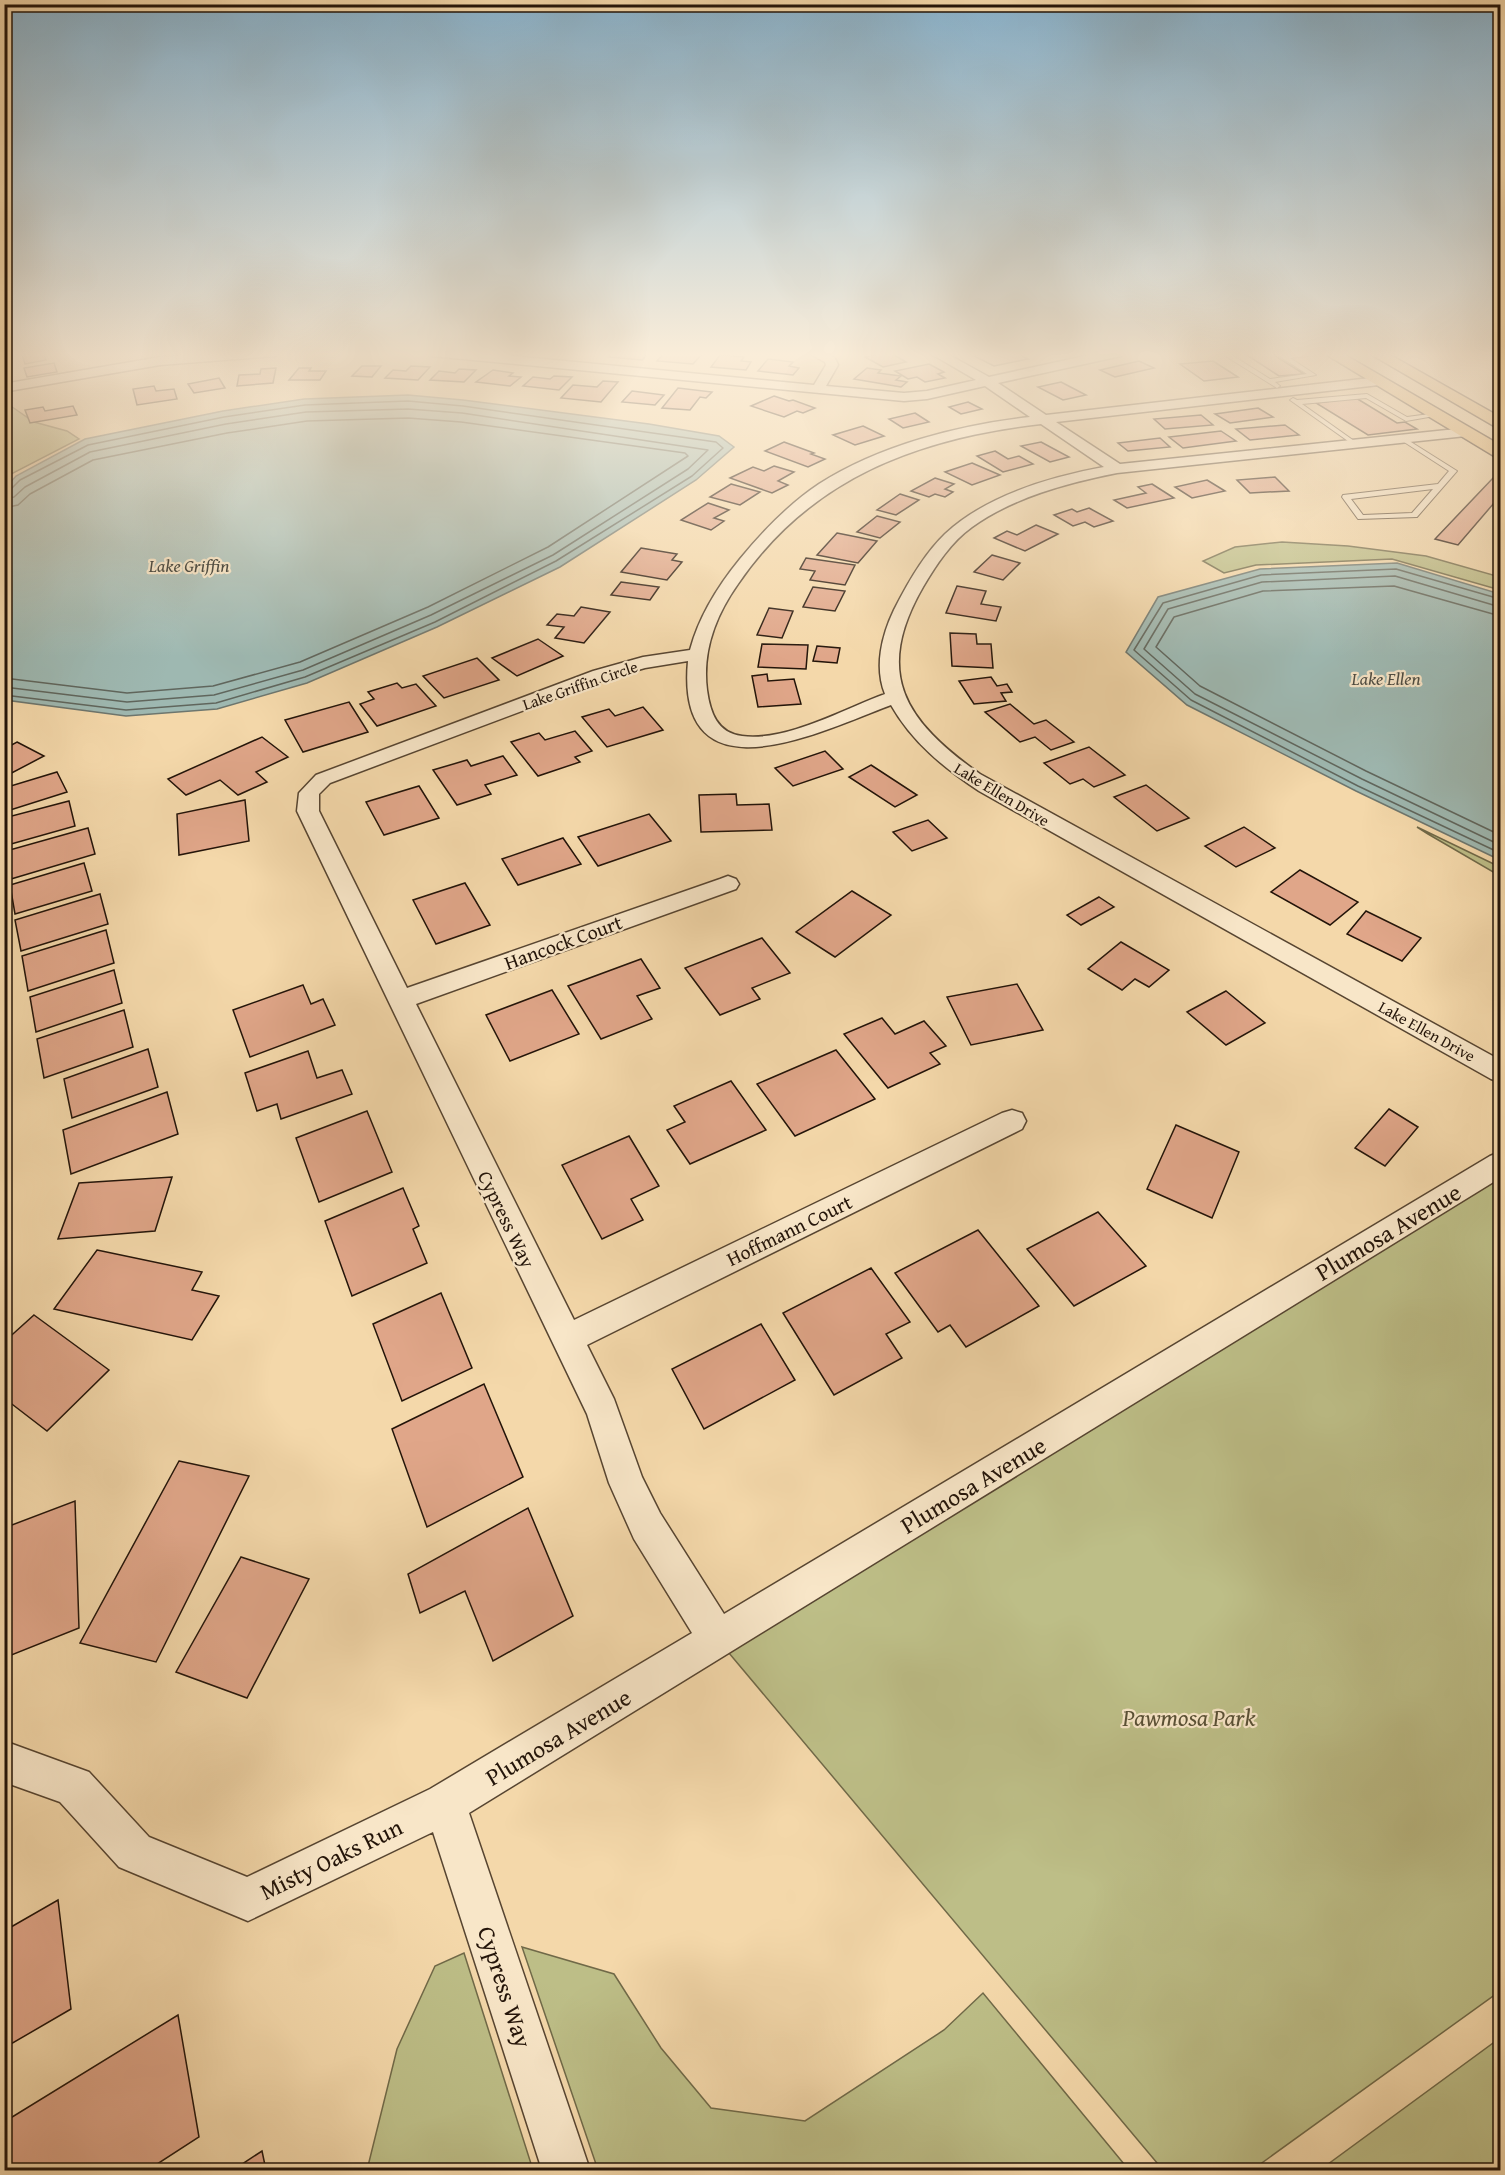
<svg xmlns="http://www.w3.org/2000/svg" width="1505" height="2175" font-family="'Gentium Book Plus',serif">
	<rect width="100%" height="100%" fill="#f4d8aa"/>
	<filter id="stains"><feTurbulence type="fractalNoise" baseFrequency=".00333" numOctaves="4"/><feColorMatrix values="0 0 0 0 .2 0 0 0 0 .09 0 0 0 0 .02 0 0 0 .5 -.17"/></filter>
	<radialGradient id="worn" r=".72"><stop offset=".6" stop-color="#630" stop-opacity="0"/><stop offset="1" stop-color="#630" stop-opacity=".3"/></radialGradient>
	<g fill="#bdbe87" stroke="#706948" stroke-width="1.5">
		<path d="M5,402l29,20 33,9 12,8 -68,35 -6,7z"/>
		<path d="M1282,542l66,4 78,10 74,21v13l-108,-31 -136,6 -32,8 -21,-12 32,-14z"/>
		<path d="M1417,827l83,40v9l-72,-42z"/>
		<path d="M1500,1164v827l-248,179h-89l-445,-530z"/>
		<path d="M522,1947l92,27 47,74 50,60 94,13 139,-91 39,-37 146,177h-531z"/>
		<path d="M464,1953l69,217h-166l30,-121 38,-83z"/>
		<path d="M1500,2038v132h-180z"/>
	</g>
	<g fill="#9eb8b1" stroke="#6d766e" stroke-width="1.5">
		<path d="M408,395l55,5 186,24 70,12 15,11 -38,33 -136,87 -123,60 -130,56 -90,26 -91,7 -121,-16v-212l11,-12 69,-37 138,-28 81,-12z"/>
		<path d="M1397,563l103,31v266l-144,-69 -169,-86 -61,-53 32,-55 102,-28z"/>
	</g>
	<g fill="none" stroke-linecap="round" stroke-linejoin="round">
		<g stroke="#60665d" stroke-width="1.5">
			<path d="M4,491l6,-1 10,-10 68,-35 136,-28 81,-12 103,-4 55,5 253,36 7,6 -31,28 -136,85 -121,61 -130,55 -89,26 -90,7 -122,-15"/>
			<path d="M4,499l10,-2 11,-10 65,-35 136,-28 80,-12 102,-3 54,4 246,37 -20,19 -135,86 -122,60 -128,55 -89,25 -87,7 -123,-15"/>
			<path d="M4,508l14,-3 12,-11 63,-34 134,-27 80,-12 101,-3 53,4 224,31 3,3 -140,91 -120,60 -128,55 -87,24 -86,7 -123,-15"/>
			<path d="M1500,599l-104,-30 -135,6 -98,28 -29,47 57,50 167,86 142,67"/>
			<path d="M1500,607l-105,-31 -133,6 -94,27 -24,40 51,45 167,85 138,66"/>
			<path d="M1500,616l-106,-30 -131,5 -89,26 -18,30 44,39 166,85 134,64"/>
		</g>
	</g>
	<g fill="#e0a689" stroke="#231409" stroke-width="1.5">
		<path d="M43,352l3,8 -21,4 -3,-9z"/>
		<path d="M614,352h36l-8,8 -33,-3z"/>
		<path d="M665,352h29l9,1 -10,11 -36,-3z"/>
		<path d="M889,352l17,10 -23,5 -18,-10z"/>
		<path d="M992,352l6,3 16,-3 14,7 -34,7 -20,-10z"/>
		<path d="M1242,352h27l35,22 -25,2z"/>
		<path d="M720,355l24,2 -3,4 10,1 -5,8 -35,-3z"/>
		<path d="M768,359l25,3 -4,4 10,2 -6,7 -35,-4z"/>
		<path d="M1139,361l15,7 -39,9 -15,-7z"/>
		<path d="M1213,361l25,16 -34,4 -24,-17z"/>
		<path d="M54,363l3,9 -30,5 -3,-9z"/>
		<path d="M929,364l15,8 -6,2 7,4 -20,4 -8,-5 -9,2 -13,-8z"/>
		<path d="M362,366h19l-9,11 -20,-1z"/>
		<path d="M411,366l19,1 -12,13 -33,-2 8,-8 13,1z"/>
		<path d="M276,368l-3,15 -36,3 2,-11 21,-1 1,-5z"/>
		<path d="M299,368h12l-2,3h17l-6,9h-31z"/>
		<path d="M867,368l14,2 -3,3 23,3 -5,4 11,2 -6,5 -47,-8z"/>
		<path d="M459,369l17,1 -12,12 -34,-2 9,-9 16,2z"/>
		<path d="M493,370l20,3 -4,3 12,1 -11,9 -34,-4z"/>
		<path d="M554,376l18,1 -13,13 -36,-4 10,-9 17,2z"/>
		<path d="M219,378l6,10 -31,5 -6,-9z"/>
		<path d="M603,381l15,1 -17,20 -40,-4 12,-13 24,2z"/>
		<path d="M1061,382l25,13 -23,5 -25,-13z"/>
		<path d="M154,386l2,5 18,-2 3,10 -40,6 -4,-16z"/>
		<path d="M678,388l34,4 -6,6 -6,-1 -10,13 -28,-2z"/>
		<path d="M632,391l32,4 -9,10 -33,-3z"/>
		<path d="M774,396l15,5 4,-1 22,8 -12,5 -6,-2 -13,6 -33,-11z"/>
		<path d="M1356,398l41,25 8,-1 12,7 -49,6 -52,-32z"/>
		<path d="M968,402l14,7 -21,5 -12,-7z"/>
		<path d="M73,406l4,9 -47,8 -5,-13 18,-3 2,4z"/>
		<path d="M1258,408l15,9 -43,6 -15,-9z"/>
		<path d="M915,413l14,9 -26,6 -14,-9z"/>
		<path d="M1201,415l12,10 -48,4 -11,-10z"/>
		<path d="M1285,425l14,10 -49,5 -14,-11z"/>
		<path d="M863,426l21,10 -29,9 -22,-10z"/>
		<path d="M1221,431l15,10 -53,7 -14,-11z"/>
		<path d="M1160,438l10,9 -42,4 -10,-8z"/>
		<path d="M784,442l30,11 -3,1 14,5 -17,8 -43,-16z"/>
		<path d="M1041,442l28,15 -19,5 -29,-16z"/>
		<path d="M995,451l13,8 11,-3 14,8 -30,8 -26,-16z"/>
		<path d="M972,463l28,12 -28,10 -27,-13z"/>
		<path d="M774,466l20,6 -16,9 10,4 -16,8 -42,-15 23,-11 11,4z"/>
		<path d="M1275,477l14,14 -39,2 -13,-13z"/>
		<path d="M935,478l19,6 -9,5 8,3 -8,5 -10,-3 -6,3 -18,-6z"/>
		<path d="M1493,478l7,2v16l-42,49 -23,-6z"/>
		<path d="M1207,480l18,11 -33,7 -17,-11z"/>
		<path d="M731,484l29,8 -20,13 -30,-8z"/>
		<path d="M1152,484l22,14 -47,10 -13,-8 32,-7 -8,-6z"/>
		<path d="M900,494l19,6 -23,15 -19,-5z"/>
		<path d="M708,503l21,7 -15,8 10,3 -13,9 -30,-10z"/>
		<path d="M1089,508l24,13 -19,6 -9,-5 -12,4 -19,-11 18,-6 5,3z"/>
		<path d="M877,516l23,6 -20,16 -23,-6z"/>
		<path d="M1036,525l22,9 -33,17 -31,-13 13,-7 10,4z"/>
		<path d="M837,533l40,8 -19,22 -41,-8z"/>
		<path d="M641,548l36,6 -5,6 10,2 -15,18 -46,-8z"/>
		<path d="M992,555l28,8 -17,17 -29,-8z"/>
		<path d="M806,558l49,7 -10,20 -35,-5 5,-9 -15,-2z"/>
		<path d="M621,582l38,5 -9,13 -39,-5z"/>
		<path d="M957,586l29,5 -5,13 20,3 -5,14 -50,-8z"/>
		<path d="M813,587l32,4 -10,20 -32,-4z"/>
		<path d="M581,607l29,5 -26,31 -29,-5 9,-11 -17,-2 10,-11 17,2z"/>
		<path d="M769,608l24,3 -11,27 -25,-3z"/>
		<path d="M950,633l26,1 1,10h14l2,24 -41,-2z"/>
		<path d="M538,639l25,17 -46,20 -25,-18z"/>
		<path d="M762,644l46,1 -2,24 -48,-2z"/>
		<path d="M817,646l23,2 -3,15 -24,-2z"/>
		<path d="M477,658l22,22 -55,18 -21,-22z"/>
		<path d="M767,674l1,7 26,-2 7,25 -43,3 -6,-31z"/>
		<path d="M991,677l6,9 10,-2 5,8 -11,1 5,8 -32,3 -15,-23z"/>
		<path d="M397,683l5,5 14,-4 20,22 -59,20 -17,-22 14,-5 -6,-7z"/>
		<path d="M349,702l19,30 -65,20 -18,-32z"/>
		<path d="M1010,704l24,20 12,-4 28,22 -23,8 -16,-13 -15,5 -35,-30z"/>
		<path d="M643,707l20,23 -56,17 -25,-30 27,-8 6,7z"/>
		<path d="M575,731l17,20 -17,6 5,5 -42,14 -27,-34 28,-9 6,7z"/>
		<path d="M262,737l26,20 -32,15 11,10 -29,13 -18,-15 -34,15 -18,-16z"/>
		<path d="M17,742l27,14 -40,21v-28z"/>
		<path d="M1089,747l36,28 -31,12 -11,-8 -13,5 -26,-21z"/>
		<path d="M825,751l18,18 -50,17 -18,-18z"/>
		<path d="M503,756l14,19 -32,10 6,9 -34,11 -24,-35 34,-10 4,6z"/>
		<path d="M871,765l46,30 -22,12 -46,-30z"/>
		<path d="M57,772l10,20 -63,20v-24z"/>
		<path d="M1146,785l43,33 -32,13 -43,-34z"/>
		<path d="M419,786l20,32 -55,17 -18,-33z"/>
		<path d="M736,794l1,11 32,-1 3,26 -71,2 -2,-37z"/>
		<path d="M245,800l4,41 -70,14 -2,-41z"/>
		<path d="M69,801l6,25 -71,20v-28z"/>
		<path d="M649,814l22,27 -73,25 -20,-29z"/>
		<path d="M928,820l19,18 -35,13 -19,-19z"/>
		<path d="M1244,827l31,21 -39,19 -31,-21z"/>
		<path d="M88,828l7,26 -84,25 -5,-28z"/>
		<path d="M563,838l18,26 -63,21 -16,-26z"/>
		<path d="M84,863l8,28 -77,23 -5,-29z"/>
		<path d="M1300,870l58,32 -28,23 -59,-33z"/>
		<path d="M465,883l25,42 -54,19 -23,-44z"/>
		<path d="M852,891l39,24 -56,42 -39,-25z"/>
		<path d="M100,894l8,30 -87,27 -6,-31z"/>
		<path d="M1099,897l15,10 -33,18 -14,-10z"/>
		<path d="M1366,911l55,27 -19,23 -55,-27z"/>
		<path d="M106,930l8,33 -86,28 -6,-35z"/>
		<path d="M762,938l28,35 -38,15 8,11 -40,16 -35,-47z"/>
		<path d="M1121,942l48,28 -20,17 -14,-8 -13,11 -34,-21z"/>
		<path d="M641,959l19,29 -23,8 15,23 -51,20 -33,-53z"/>
		<path d="M114,970l8,33 -86,29 -6,-35z"/>
		<path d="M1017,984l26,46 -72,15 -24,-48z"/>
		<path d="M303,985l8,19 12,-5 12,26 -85,32 -17,-47z"/>
		<path d="M552,990l27,44 -69,27 -24,-46z"/>
		<path d="M1226,991l39,32 -39,22 -39,-33z"/>
		<path d="M124,1010l9,37 -89,31 -7,-39z"/>
		<path d="M882,1018l13,16 29,-13 22,25 -16,7 10,11 -52,24 -44,-54z"/>
		<path d="M148,1049l10,38 -86,31 -8,-39z"/>
		<path d="M836,1050l39,49 -80,37 -38,-52z"/>
		<path d="M308,1051l9,27 25,-8 10,24 -71,25 -4,-15 -20,7 -12,-38z"/>
		<path d="M731,1081l35,49 -76,34 -23,-34 18,-8 -11,-16z"/>
		<path d="M167,1092l11,42 -107,40 -8,-44z"/>
		<path d="M1389,1109l29,18 -33,39 -30,-18z"/>
		<path d="M367,1111l25,61 -73,30 -23,-64z"/>
		<path d="M1176,1125l63,27 -27,66 -65,-29z"/>
		<path d="M629,1136l30,50 -28,13 12,21 -41,19 -40,-74z"/>
		<path d="M172,1177l-17,54 -97,8 21,-56z"/>
		<path d="M403,1188l16,38 -6,3 14,34 -75,33 -27,-75z"/>
		<path d="M1098,1212l48,54 -72,40 -47,-57z"/>
		<path d="M978,1230l61,76 -73,41 -16,-22 -12,7 -43,-59z"/>
		<path d="M97,1250l105,22 -10,18 27,6 -27,44 -138,-31z"/>
		<path d="M871,1268l39,54 -24,12 16,24 -68,37 -51,-82z"/>
		<path d="M441,1293l31,75 -70,33 -29,-77z"/>
		<path d="M34,1315l75,55 -62,61 -43,-33v-56z"/>
		<path d="M761,1324l34,56 -91,49 -32,-60z"/>
		<path d="M484,1384l39,93 -96,50 -35,-98z"/>
		<path d="M179,1461l70,15 -93,186 -76,-19z"/>
		<path d="M75,1501l4,127 -75,30v-130z"/>
		<path d="M528,1508l45,108 -80,45 -28,-70 -45,22 -12,-39z"/>
		<path d="M241,1557l68,22 -62,119 -71,-26z"/>
		<path d="M58,1900l13,109 -67,39v-117z"/>
		<path d="M178,2015l21,122 -51,33h-144v-48z"/>
		<path d="M262,2151l4,19h-33z"/>
	</g>
	<g fill="none" stroke-linecap="round" stroke-linejoin="round">
		<g stroke="#574531" stroke-width="2">
			<g id="lane">
				<path d="M1219,352h8l43,27 37,-5 -34,-22h8l4,3 49,-2 -44,5 26,17 -41,7 5,4 -3,2z"/>
				<path d="M1367,394l40,23 30,-4 3,2 -34,6 -40,-23 -64,6 55,39 -2,3 -65,-46 3,-2 4,2z"/>
				<path d="M1403,437l54,34 -40,46 -59,2 -16,-22 1,-2 95,-11 11,-13 -48,-31zM1433,489l-21,24 -49,2 -12,-16z"/>
			</g>
		</g>
		<g stroke="#574531" stroke-width="3">
			<g id="street">
				<path d="M235,352h46l-6,4 -115,9 -151,26 -5,-1 1,-6 4,-1 151,-26z"/>
				<path d="M425,352h48l341,33 12,-20 -1,-3 -19,-10c13,0 28,-2 32,13l-12,21 78,7 23,-2 49,-11 -48,-28h16l45,25 114,-25h24l-6,4 -123,27 48,32 333,-38 6,4 -6,4 -323,37 64,42 346,-36 7,4 -7,4 -349,37c-50,10 -103,24 -145,54 -21,15 -36,38 -49,60 -50,87 -18,134 57,187l520,286v22l-9,-3 -512,-288c-35,-23 -67,-49 -88,-86 -71,27 -216,99 -203,-44l-43,7 -38,11 -277,104 -11,11v17l88,177 313,-109 8,-3 8,3 3,5 -3,5 -320,115 158,316 428,-207 10,-3 10,3 4,8 -4,8 -435,216 27,54 28,78 18,36 64,101 766,-458 10,-4v26l-1031,635 121,357h-48l-109,-338 -185,89 -129,-54 -59,-65 -56,-20v-41l85,31 60,65 98,40 183,-88 262,-156 -58,-94 -25,-56 -22,-69 -290,-603 2,-18 17,-18 277,-104 50,-14 47,-7c9,-34 28,-64 50,-91 23,-28 49,-55 79,-75 61,-39 140,-59 211,-67l-45,-31 -58,13 -23,2 -473,-45zM1041,424l63,43c-54,10 -117,28 -159,67 -21,20 -38,50 -51,76 -12,25 -20,57 -9,84 -41,15 -99,48 -143,42 -25,-3 -32,-24 -35,-46 -5,-39 9,-75 31,-106 72,-106 180,-146 303,-160z"/>
			</g>
		</g>
		<g stroke="#231409" stroke-width="3">
			<g id="primary">
				<path d="M1322,352h18l160,93v12l-6,-1z"/>
				<path d="M1367,352h18l115,65v11l-6,-2z"/>
			</g>
		</g>
		<use href="#lane" fill="#f8e6c8" fill-rule="evenodd"/>
		<use href="#street" fill="#f8e6c8" fill-rule="evenodd"/>
		<use href="#primary" fill="#eabc75" fill-rule="evenodd"/>
	</g>
	<linearGradient id="sky" x2="0" y2="1"><stop stop-color="#8ab6d2"/><stop offset="0.54" stop-color="#faedd9"/><stop offset="1" stop-color="#faedd9" stop-opacity="0"/></linearGradient>
	<rect width="1505" height="657" fill="url(#sky)"/>
	<g text-anchor="middle" dominant-baseline="central" stroke-width="4.5" stroke-linejoin="round" paint-order="stroke">
		<g font-size="16" fill="#231409" stroke="#f8e6c8">
			<text transform="translate(580 685) rotate(-19)">Lake Griffin Circle</text>
			<text transform="translate(1002 794) rotate(31)">Lake Ellen Drive</text>
			<text transform="translate(1427 1031) rotate(29)">Lake Ellen Drive</text>
		</g>
		<g font-size="18" font-style="italic" fill="#4e4d44" stroke="#f8e6c8">
			<text x="189" y="565">Lake Griffin</text>
			<text x="1386" y="678">Lake Ellen</text>
		</g>
		<g font-size="20" fill="#231409" stroke="#f8e6c8">
			<text transform="translate(563 942) rotate(-20)">Hancock Court</text>
			<text transform="translate(507 1219) rotate(64)">Cypress Way</text>
			<text transform="translate(789 1230) rotate(-26)">Hoffmann Court</text>
		</g>
		<g font-size="24" fill="#231409" stroke="#f8e6c8">
			<text transform="translate(1388 1232) rotate(-31)">Plumosa Avenue</text>
			<text transform="translate(973 1485) rotate(-31)">Plumosa Avenue</text>
			<text transform="translate(558 1737) rotate(-31)">Plumosa Avenue</text>
			<text transform="translate(331 1859) rotate(-26)">Misty Oaks Run</text>
			<text transform="translate(505 1987) rotate(72)">Cypress Way</text>
		</g>
		<g font-size="24" font-style="italic" fill="#595035" stroke="#f8e6c8">
			<text x="1189" y="1717">Pawmosa Park</text>
		</g>
	</g>
	<rect width="1505" height="2175" fill="none" stroke="#f4d8aa" stroke-width="24"/>
	<rect x="6" y="6" width="1493" height="2163" fill="none" stroke="#231409" stroke-width="3"/>
	<rect x="12" y="12" width="1481" height="2151" fill="none" stroke="#231409" stroke-width="1.5"/>
	<rect width="100%" height="100%" filter="url(#stains)"/>
	<rect width="100%" height="100%" fill="url(#worn)"/>
</svg>
